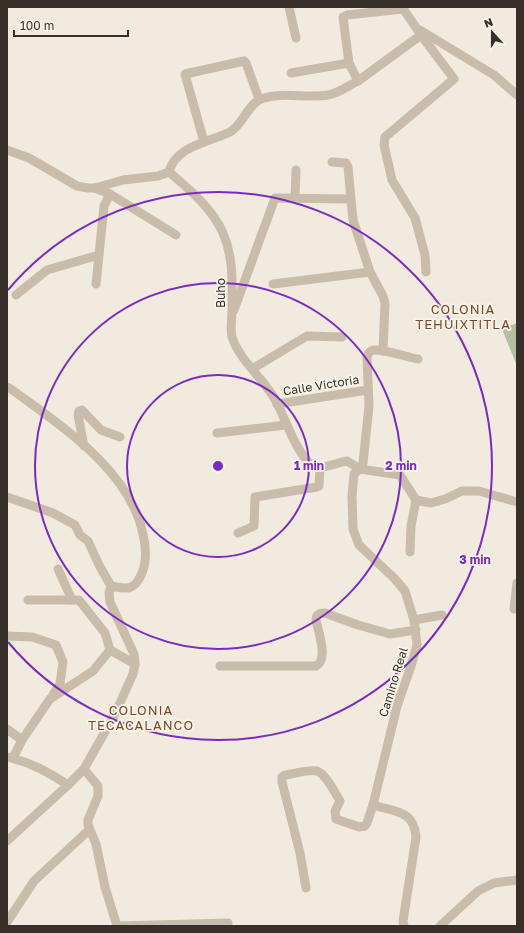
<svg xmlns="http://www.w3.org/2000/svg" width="524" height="933" font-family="'Golos Text',sans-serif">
	<rect width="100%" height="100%" fill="#f1eade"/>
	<path fill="#b1c09f" d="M517,323v43l-15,-37z"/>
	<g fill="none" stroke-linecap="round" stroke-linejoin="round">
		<g stroke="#c9bcaa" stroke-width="9">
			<path d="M289,7l7,31"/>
			<path d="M402,7l19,28 33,44 -69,58 -1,8 8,35 23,38 10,37 1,17"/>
			<path d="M420,30l74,45 23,20"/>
			<path d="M291,73l58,-10"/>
			<path d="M358,81l63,-46"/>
			<path d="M204,142l-19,-68 59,-13 2,2 13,36"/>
			<path d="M7,150l22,8 48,28 11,2h7l28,-8 35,-4 11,-4c21,18 43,36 54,61 11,26 9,50 9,77 0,9 -2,19 0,27 8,25 35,44 46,68 7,14 20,51 34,60 10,6 25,-3 35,-4l13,8 40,6 16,25"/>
			<path d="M332,162l14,1 2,4 5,53 17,52 13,24 2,7 -2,48"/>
			<path d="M169,172c6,-26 41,-30 61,-40 12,-6 18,-28 31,-33 22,-8 45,0 67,-4 11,-2 20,-9 30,-14l-9,-18 -6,-46 4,-2 56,-6"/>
			<path d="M95,188l15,6 66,41"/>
			<path d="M295,198l1,-28"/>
			<path d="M96,284l8,-78 6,-12"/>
			<path d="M273,284l97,-12"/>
			<path d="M16,295l31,-25 52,-15"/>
			<path d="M234,310l41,-112 75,1"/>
			<path d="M252,369l55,-33 35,1"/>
			<path d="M7,387l4,2c50,37 119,81 132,145 3,13 4,27 -1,39 -7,17 -14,17 -31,13l-2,7 1,9 24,52 1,10 -2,10 -18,40 -31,55 -16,16 -61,56"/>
			<path d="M277,404l91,-14"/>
			<path d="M217,433l69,-8"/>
			<path d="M84,446l-6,-31 1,-4 3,-1 19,20 19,7"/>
			<path d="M7,497l46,16 22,12 5,10 8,6 11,24 12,21"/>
			<path d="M416,500l15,3 14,-4 17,-8h17l38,11"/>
			<path d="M238,533l16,-7 1,-29 62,-10 2,-1 1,-19"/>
			<path d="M410,552l1,-26 5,-26"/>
			<path d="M58,569l14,31"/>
			<path d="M28,600h51l26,33 5,17"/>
			<path d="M514,609l3,-26"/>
			<path d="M414,620l28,-5"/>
			<path d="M7,636l25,1 24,8 7,17 -3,22 -7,11"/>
			<path d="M110,650l25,14"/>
			<path d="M220,666h96c13,-7 2,-34 0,-46 0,-6 3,-7 9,-7l33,12 32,9 26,-4"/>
			<path d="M7,729l15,11"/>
			<path d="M8,757c24,6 40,15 60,28"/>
			<path d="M13,758l9,-18 28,-41 43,-28 17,-21"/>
			<path d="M84,769l14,17v10l-10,24v5l8,19 9,43 12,39"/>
			<path d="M373,805c22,7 41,5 43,32l-13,84 1,5"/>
			<path d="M306,888l-6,-35 -18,-71v-5l3,-2c10,-1 23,-6 32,-4 9,3 18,22 23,30l-5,10 1,8 23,8 6,-1 2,-3 6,-18 24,-99 14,-40 6,-21 -3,-25 -9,-29 -10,-12 -36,-34 -6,-16 -1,-33 2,-22 6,-5 3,-6 6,-57 -2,-49c1,-4 3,-6 6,-7 11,-1 33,7 45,9"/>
			<path d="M7,922l27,-41 55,-51"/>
			<path d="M117,926l111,-3"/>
			<path d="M440,926l38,-35 16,-8 23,-3"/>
		</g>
	</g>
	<g fill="none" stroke="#7b2cbf" stroke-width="2">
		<circle cx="218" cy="466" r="91"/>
		<circle cx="218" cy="466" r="183"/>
		<path d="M8 290A274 274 0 1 1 8 642"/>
	</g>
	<g text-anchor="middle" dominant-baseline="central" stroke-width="3.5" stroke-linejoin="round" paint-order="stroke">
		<g font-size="12" fill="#372f29" stroke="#f9f4ea">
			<text transform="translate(220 293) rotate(-90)">Buho</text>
			<text transform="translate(321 385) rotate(-9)">Calle Victoria</text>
			<text transform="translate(393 682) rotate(-73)">Camino Real</text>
		</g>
		<g font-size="13" letter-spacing="1" fill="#834626" stroke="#f9f4ea">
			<text x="463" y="309">COLONIA<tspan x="463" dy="15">TEHUIXTITLA</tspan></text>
			<text x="141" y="710">COLONIA<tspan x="141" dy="15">TECACALANCO</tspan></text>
		</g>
	</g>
	<circle cx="218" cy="466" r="6" fill="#7b2cbf" stroke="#f9f4ea" stroke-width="2"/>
	<g font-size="12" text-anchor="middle" font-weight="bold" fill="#7b2cbf" stroke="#f9f4ea" stroke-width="3.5" stroke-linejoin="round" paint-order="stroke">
		<text x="309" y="470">1 min</text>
		<text x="401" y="470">2 min</text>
		<text x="475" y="564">3 min</text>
	</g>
	<rect width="524" height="933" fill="none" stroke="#372f29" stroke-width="16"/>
	<g transform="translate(492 32) rotate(339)" stroke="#f9f4ea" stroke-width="3" paint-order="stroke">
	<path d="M0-3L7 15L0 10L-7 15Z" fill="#372f29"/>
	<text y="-6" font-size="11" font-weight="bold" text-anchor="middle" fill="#372f29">N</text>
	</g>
	<path d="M14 30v6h114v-6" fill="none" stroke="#372f29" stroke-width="2"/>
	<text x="20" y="30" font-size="12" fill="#372f29" stroke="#f9f4ea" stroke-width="3" paint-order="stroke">100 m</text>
</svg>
